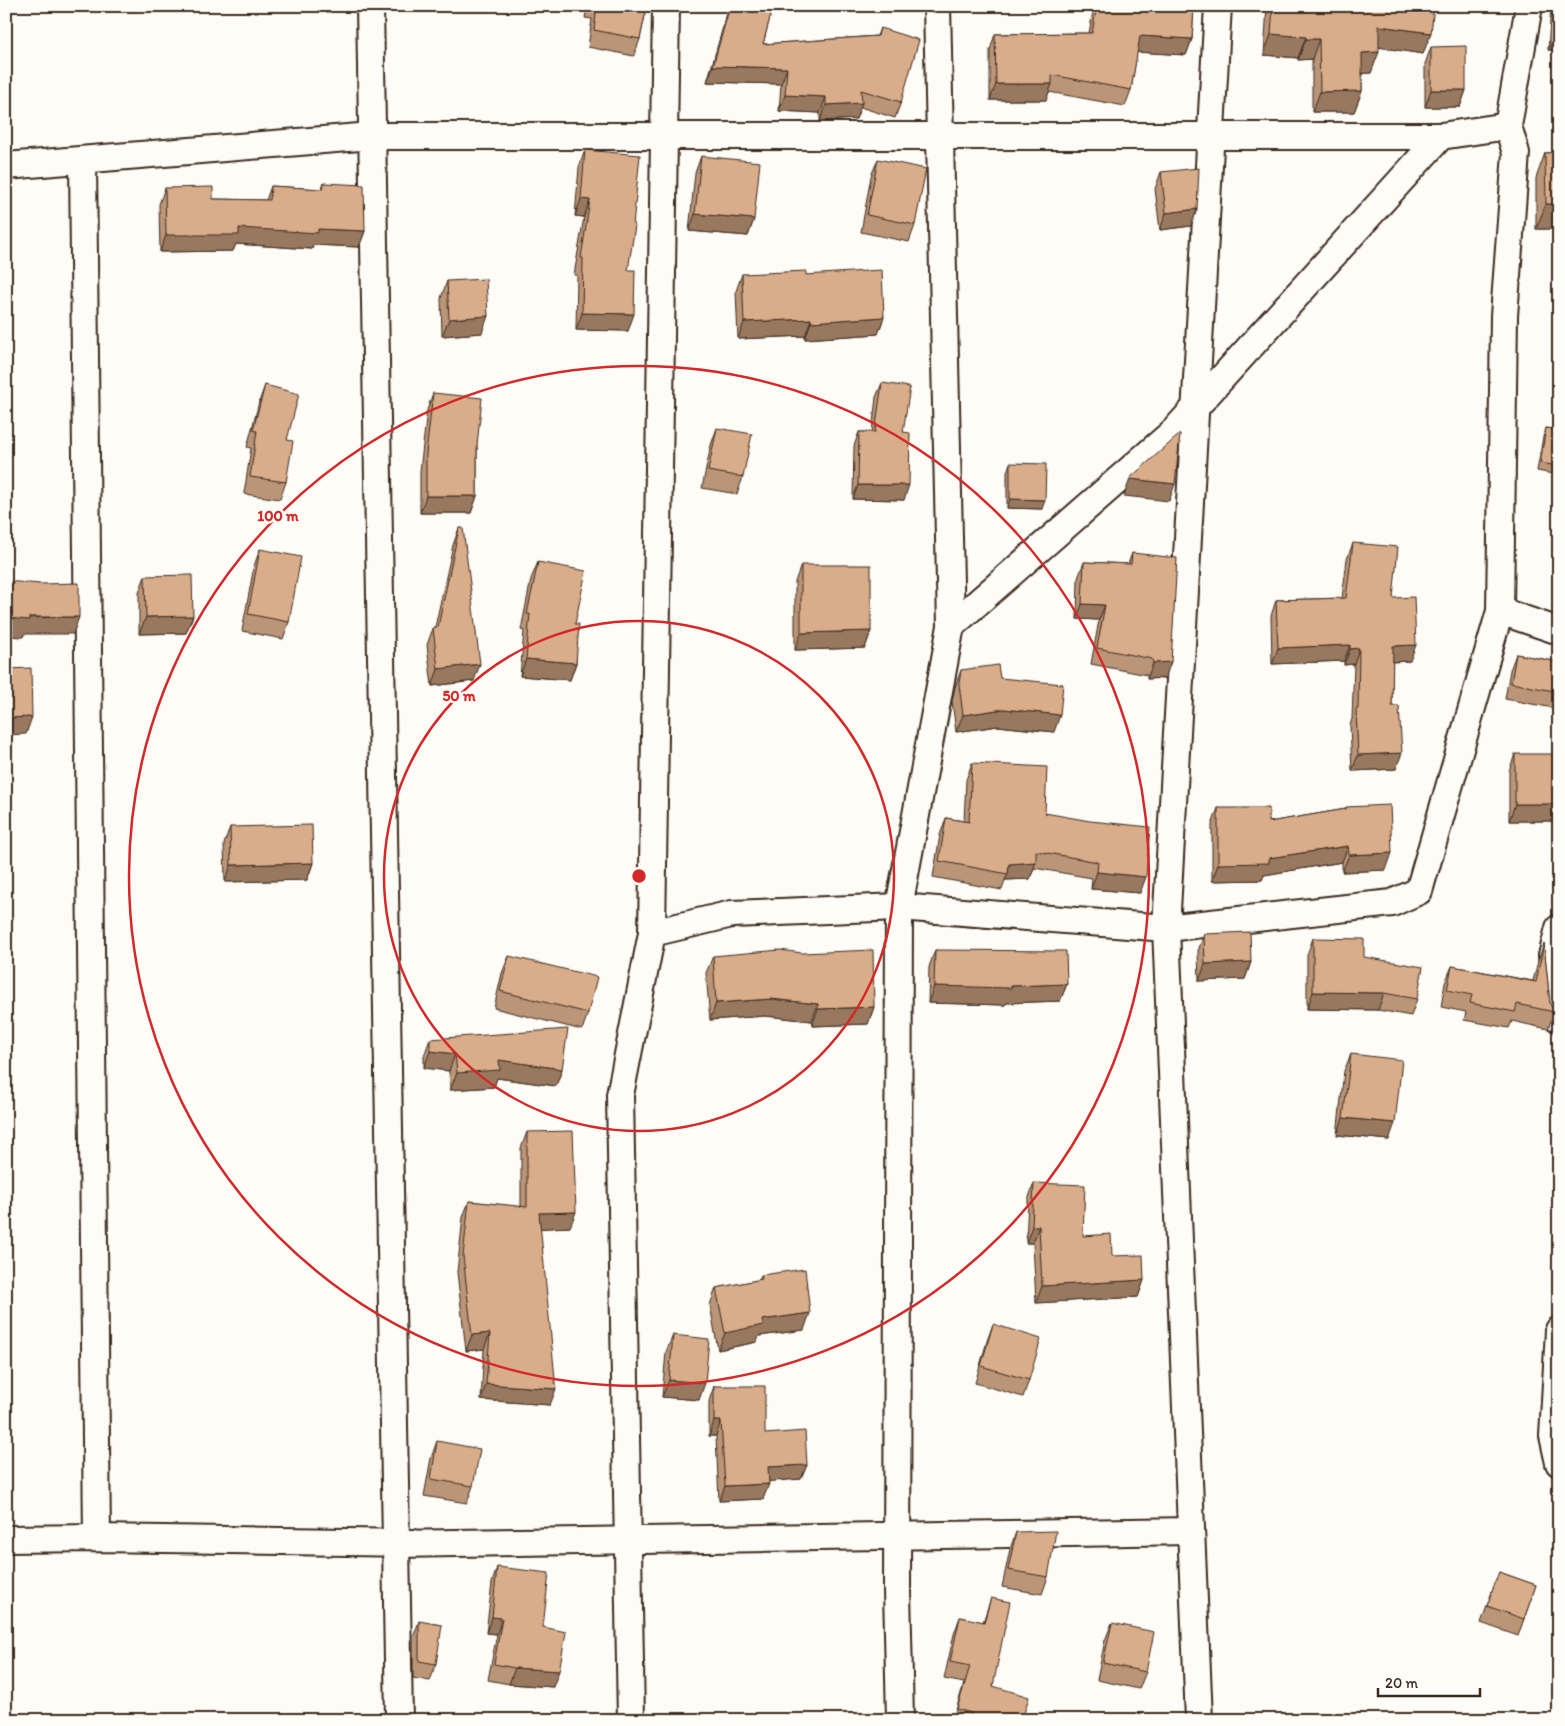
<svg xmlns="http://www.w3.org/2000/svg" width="1565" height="1726" font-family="Itim,sans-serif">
	<rect width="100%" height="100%" fill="#fdfcf7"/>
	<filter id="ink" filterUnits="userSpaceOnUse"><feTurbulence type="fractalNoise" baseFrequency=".02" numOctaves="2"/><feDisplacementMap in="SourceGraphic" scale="10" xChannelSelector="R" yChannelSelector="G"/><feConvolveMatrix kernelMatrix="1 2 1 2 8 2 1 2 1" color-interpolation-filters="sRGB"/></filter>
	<g filter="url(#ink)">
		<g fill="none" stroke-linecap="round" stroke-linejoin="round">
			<g stroke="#3b2a1e" stroke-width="30">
				<g id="street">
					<path d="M370,6l29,1714"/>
					<path d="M937,6l14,620"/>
					<path d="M83,160l14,1378"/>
					<path d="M6,166l366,-30h1069"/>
					<path d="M1500,611l59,20"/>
					<path d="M1559,928l-7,28 7,63"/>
					<path d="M652,933l14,-927"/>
					<path d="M1559,1330l-6,106 6,27"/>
					<path d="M6,1539l91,-1 316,5"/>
					<path d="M396,1544l795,-13"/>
					<path d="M631,1720l-11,-625 32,-162 80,-19 167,-7 267,21 226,-25 27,-12 81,-280 4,-295 12,-163 -8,-27 21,-120"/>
					<path d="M900,1720l-3,-130 2,-683 52,-281 223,-195 267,-295 67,-10"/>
					<path d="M1199,1720l-33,-792 52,-922"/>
				</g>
			</g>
			<use href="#street" stroke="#fdfcf7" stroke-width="26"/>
		</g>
		<g fill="#bb9577" stroke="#3b2a1e">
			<path d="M587,6h60l-7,33 -6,17 -46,-9 4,-28 -7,-1z"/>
			<path d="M729,6h44l-10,38 114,-8 3,-8 21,74 -6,16 -35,-11 -4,12 -36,2v-8l-41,-2 2,-27 -74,-2z"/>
			<path d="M1094,6h100l-2,33 -6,16 -49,-3 -6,38 -6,16 -76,-14 -3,8h-56v-50l5,-16 94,-1z"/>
			<path d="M1267,6h167l-11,48 -44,-7 -8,26h-9v18l-8,21h-42v-53l-14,1v-2l-34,-3z"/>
			<path d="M1551,6h8v44h-11z"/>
			<path d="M1431,47l35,43 -6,17h-35v-43z"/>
			<path d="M585,150l43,120v61l-52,-1 1,-55h-3l10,-58 -9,-1 4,-49z"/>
			<path d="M1559,152v77h-23v-51l9,-25z"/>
			<path d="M701,156l53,63 -6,17 -59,-5 6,-58z"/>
			<path d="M878,159l37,66 -6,17 -48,-10 10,-56z"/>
			<path d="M1161,172l36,37 -6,17 -31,4 -5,-41z"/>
			<path d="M324,183l41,48 -6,16 -46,-2 -1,4 -76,-5 -3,7 -73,1 -1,-48 6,-16 48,11 53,1 5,-14 50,3z"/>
			<path d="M742,274l142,43 -6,17 -73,5v-3l-67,3 -2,-48z"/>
			<path d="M447,281l35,52 -40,3 -1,-38z"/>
			<path d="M882,383l21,49 1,68 -51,-1 1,-53 5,-14h13l4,-35z"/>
			<path d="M265,385l22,55 -1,42 -6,17 -36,-5 7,-46 -4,-1 12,-45z"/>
			<path d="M433,393l44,52v51l-6,17h-51v-42l7,-61z"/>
			<path d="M717,428l26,49 -6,17 -35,-6 9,-43z"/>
			<path d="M1546,428l13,2v45l-22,-4 6,-34z"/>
			<path d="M1010,463l32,46 -35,-1v-36z"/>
			<path d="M459,528l15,153 -42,5 -5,-41 6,-17 2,-1 18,-82z"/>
			<path d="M1353,543l40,55 17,63 -18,1v44l4,63 -44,2 -2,-46 2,-6 2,-55 -10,1v-4l-72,3 -1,-48 5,-16 66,-2 5,-39z"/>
			<path d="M260,549l29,73 -6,17 -41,-8 12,-65z"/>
			<path d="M1132,553l33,125 -18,1v-4l-56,-11 8,-44 -22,-1 1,-41 6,-16 44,2z"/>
			<path d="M538,562l37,62 1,39 -6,17 -50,-4 4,-45 -3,-1 10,-51z"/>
			<path d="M801,565l70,66 -6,17 -70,2v-68z"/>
			<path d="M145,576l48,40 -7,17 -47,1v-41z"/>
			<path d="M1516,654l43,8v47l-54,-10 5,-29z"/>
			<path d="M961,670l39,8 54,54 -56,-6 -42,6 -4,-31 3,-14z"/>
			<path d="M1515,754l43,67h-49v-50z"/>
			<path d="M972,763l73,50 95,80 -49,-4 1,-11 -58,-10 -4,11 -25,1 -3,10 -69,-13 7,-42 6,-17 18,3 2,-41z"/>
			<path d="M1346,807l40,63 -44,2v-10l-78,13 -2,5 -50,1v-56l6,-17 51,14 77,-13z"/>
			<path d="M230,827l83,36 -6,17 -82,2 -1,-38z"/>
			<path d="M1204,934l47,28 -6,17 -46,2 -1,-30z"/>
			<path d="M1313,938l51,19 53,42 -6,17 -33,-6 -71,-1v-54z"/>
			<path d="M1544,944l6,60 4,8 -6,17 -36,-8 -3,7 -45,-8 2,-8 -25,-5 4,-24 7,-17 81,15 5,-20z"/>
			<path d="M935,950l132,34 -7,17 -54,2 -1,2 -77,-2 1,-36z"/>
			<path d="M509,956l79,57 -6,17 -88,-22 8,-35z"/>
			<path d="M713,956l161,51 -6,17 -56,2v-5l-47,-5 -55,4 -4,-47z"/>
			<path d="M430,1039l132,30 -6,17 -59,-8 -3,9 -44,3 -1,-19 -25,-3v-12z"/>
			<path d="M1351,1054l38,86 -52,-5 7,-64z"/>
			<path d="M527,1132l43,95 -30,1 10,177 -69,-5 3,-51 -18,2 -9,-79 6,-55 6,-16 52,6v-59z"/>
			<path d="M1034,1183l49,53 61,44 -6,17 -102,6 -3,-60h-7l2,-43z"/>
			<path d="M761,1275l43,55 -45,6 -2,6 -39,8 -8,-45 6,-17 43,-8z"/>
			<path d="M993,1324l36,56 -6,17 -48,-14 12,-42z"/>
			<path d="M673,1335l26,65 -37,-3 4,-45z"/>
			<path d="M714,1386l51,48 42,31 -6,14 -32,2 -6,18 -44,2 -3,-65h-7v-35z"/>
			<path d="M437,1441l36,45 -6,17 -43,-7 7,-38z"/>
			<path d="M1016,1532l32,45 -6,17 -40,-7 8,-38z"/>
			<path d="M497,1567l46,60 10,60 -44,-3 -21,-4 9,-46 -11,-1 6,-50z"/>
			<path d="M1499,1572l37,13 -18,51 -37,-13z"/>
			<path d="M991,1598l2,88 29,34h-69l11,-37 -20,-4 10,-45 6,-17 23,5z"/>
			<path d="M419,1621l17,43 -6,17 -17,-3v-40z"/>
			<path d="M1112,1623l34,49 -7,17 -42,-9 8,-40z"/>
		</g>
		<g fill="#987961" stroke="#3b2a1e">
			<path d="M1379,26l52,7 -8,21 -52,-8z"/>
			<path d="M1555,33h4v17h-11z"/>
			<path d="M1271,34l35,3 -8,21 -34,-3z"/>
			<path d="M1140,36l52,3 -6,16 -52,-3z"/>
			<path d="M1306,39h13l-7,20 -14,1z"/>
			<path d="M1379,52l-8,21 -17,1 8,-21z"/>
			<path d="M713,66l74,2 -6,16 -74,-2z"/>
			<path d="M996,84h56l-6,16h-56z"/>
			<path d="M1431,90h35l-6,17h-35z"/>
			<path d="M1362,91l-8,21h-42l8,-20z"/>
			<path d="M785,95l41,2 -6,16 -41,-2z"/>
			<path d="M862,103l-6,16 -36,2 6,-16z"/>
			<path d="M581,199l9,1 -6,17 -9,-1z"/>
			<path d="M1546,204h13v25h-23z"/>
			<path d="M1197,209l-6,17 -31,4 6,-17z"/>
			<path d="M695,214l59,5 -6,17 -59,-5z"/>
			<path d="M239,228l79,1 47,2 -6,16 -46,-2 -1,4 -76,-5 -3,7 -73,1 6,-17z"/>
			<path d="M582,313l52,1 -6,17 -52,-1z"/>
			<path d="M488,316l-6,17 -40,3 7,-17z"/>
			<path d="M884,317l-6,17 -73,5 6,-17z"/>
			<path d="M811,319l-6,17 -67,3 6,-17z"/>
			<path d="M1130,479l45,5 -6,17 -45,-5z"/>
			<path d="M858,485h51l-5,15 -51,-1z"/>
			<path d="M426,496h51l-6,17h-51z"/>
			<path d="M1010,499l35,1 -3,9 -35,-1z"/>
			<path d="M1082,604l23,1 -6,15 -22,-1z"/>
			<path d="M193,616l-7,17 -47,1 7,-17z"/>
			<path d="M79,617l-6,17h-49l-1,3 -17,-1v-18z"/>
			<path d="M871,631l-6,17 -70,2 6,-17z"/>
			<path d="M1350,645l-6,16 -72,3 6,-16z"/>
			<path d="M1416,645l-6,16 -23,1 6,-16z"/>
			<path d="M1359,648l-5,16 -10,1 6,-16z"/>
			<path d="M526,659l50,4 -6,17 -50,-4z"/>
			<path d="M1171,662l-6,16 -18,1 6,-16z"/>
			<path d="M480,664l-6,17 -42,5 6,-17z"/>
			<path d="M1004,709l56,6 -6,17 -56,-6 -42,6 7,-17z"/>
			<path d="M32,717l-6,17 -20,1v-17z"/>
			<path d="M1402,753l-6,16 -44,2 6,-16z"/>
			<path d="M1515,804h44l-1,17h-49z"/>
			<path d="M1348,846l-6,16 -78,13 -2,5 -50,1 6,-17 51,-6z"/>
			<path d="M1392,853l-6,17 -44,2 7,-17z"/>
			<path d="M1036,862l-6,17 -25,1 3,-6 1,-10z"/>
			<path d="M313,863l-6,17 -82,2 6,-17z"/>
			<path d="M1097,872l49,5 -6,16 -49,-4z"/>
			<path d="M1251,962l-6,17 -46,2 6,-17z"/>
			<path d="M1067,984l-7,17 -54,2 -1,2 -77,-2 6,-17h77z"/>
			<path d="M1313,992l71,1 -6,17 -71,-1z"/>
			<path d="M771,999l47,5 -6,17 -47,-5 -55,4 6,-17z"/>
			<path d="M874,1007l-6,17 -56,2 6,-17z"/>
			<path d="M430,1051l25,3 -6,17 -25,-3z"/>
			<path d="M499,1060l63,9 -6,17 -59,-8 -3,9 -44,3 7,-17z"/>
			<path d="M1343,1118l52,5 -6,17 -52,-5z"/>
			<path d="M576,1212l-6,15 -37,2 6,-16z"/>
			<path d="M1032,1226h7l-6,17h-7z"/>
			<path d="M1144,1280l-6,17 -102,6 6,-17z"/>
			<path d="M810,1313l-6,17 -45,6 -2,6 -39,8 7,-17 37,-13z"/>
			<path d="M490,1333l-6,16 -18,2 6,-16z"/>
			<path d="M669,1380l36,3 -6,17 -37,-3z"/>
			<path d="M486,1384l70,5 -6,16 -69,-5z"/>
			<path d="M714,1421h7l-5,15h-7z"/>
			<path d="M807,1465l-6,14 -39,3 6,-15z"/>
			<path d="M769,1484l-6,15 -44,2 6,-15z"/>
			<path d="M492,1617l10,1 -5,16 -11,-1z"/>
			<path d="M515,1668l44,3 -6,16 -44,-3z"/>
		</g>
		<g fill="#d9ad8a" stroke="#3b2a1e">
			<path d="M597,6h50l-7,33 -46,-9z"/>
			<path d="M730,6h43l-10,38 115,-8 2,-8 39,12 -18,62 -40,-12 1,13 -36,2v-8l-41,-2 2,-27 -74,-2z"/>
			<path d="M1097,6h97l-2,33 -52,-3 -9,54 -79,-15v9h-56l-1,-50 97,-1z"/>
			<path d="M1273,6h161l-3,27 -52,-7v26l-17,1v38l-42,1 -1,-53h-13v-2l-35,-3z"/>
			<path d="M1556,6h3v27h-4z"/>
			<path d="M1466,46v44h-35v-43z"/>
			<path d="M585,150l55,5 -7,70 2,1 -7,44h7l-1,44 -52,-1 1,-55h-2l9,-58 -9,-1z"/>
			<path d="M1559,152v52h-13l-1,-51z"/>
			<path d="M701,156l59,6 -6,57 -59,-5z"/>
			<path d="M878,159l48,10 -11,56 -48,-10z"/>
			<path d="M1199,168l-2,41 -31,4 -5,-41z"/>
			<path d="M324,183l40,2 1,46 -47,-2v4l-79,-5v7h-73l-1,-47 48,-1v12l57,1 1,-14 52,3z"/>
			<path d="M882,270l2,47 -73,5v-3l-67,3 -2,-48 64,-3v4z"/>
			<path d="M486,279l2,37 -39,3 -2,-38z"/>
			<path d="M882,383l28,4 -7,45 7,1 -1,52h-51l1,-53h16z"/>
			<path d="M265,385l34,9 -12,46 6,1 -7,41 -36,-5 7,-46 -4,-1z"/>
			<path d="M433,393l49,5 -5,47v51h-51v-42z"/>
			<path d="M717,428l35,6 -9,43 -35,-6z"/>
			<path d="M1546,428l13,2v36l-19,-3z"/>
			<path d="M1180,434l-5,50 -45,-5v-1z"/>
			<path d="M1010,463l36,1 -1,36 -35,-1z"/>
			<path d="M459,528h4l17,136 -42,5 -5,-41 5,-1z"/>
			<path d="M1353,543l45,4 -5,51 21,-1 2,48 -23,1 -1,60h7l3,47 -44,2 -2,-46h2l1,-61 -9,1v-4l-72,3 -2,-48 70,-2z"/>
			<path d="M260,549l41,8 -12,65 -41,-8z"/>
			<path d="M1132,553l45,5 -6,104 -18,1 -1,-4 -55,-11 8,-43 -23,-1 2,-42 47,2z"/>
			<path d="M538,562l48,9 -11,53h4l-3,39 -50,-4 4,-45h-3z"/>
			<path d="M801,565h70v66l-70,2z"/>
			<path d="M192,575l1,41 -47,1 -1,-41z"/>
			<path d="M6,581l34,3 39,-1v34h-50v3l-23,-2z"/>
			<path d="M1516,654l43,8v30l-48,-9z"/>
			<path d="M998,665l2,13 63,6 -3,31 -56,-6 -41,6 -4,-31 2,-14z"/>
			<path d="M31,668l1,49 -26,1v-49z"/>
			<rect x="1515" y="754" width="44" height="50"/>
			<path d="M972,763l75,4 -2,46 45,8 60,6 -4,50 -49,-5 1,-10 -62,-11v11l-27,2 -1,10 -69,-13 7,-43 23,4z"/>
			<path d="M1390,805l2,48 -43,2 -1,-9 -79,12v5l-51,1v-56h51v14l77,-13v-2z"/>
			<path d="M312,825l1,38 -82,2 -1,-38z"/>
			<path d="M1250,932l1,30 -46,2 -1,-30z"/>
			<path d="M1313,938l51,1v18l59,10 -6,32 -33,-6 -71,-1z"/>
			<path d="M1544,944l6,60 4,8 -37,-8 -2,8 -45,-9 2,-8 -25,-5 5,-24 84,16z"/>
			<path d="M780,950l22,3 71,-3 1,57 -56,2v-5l-47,-5 -55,4 -3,-47z"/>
			<path d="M935,950l131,1 1,33 -56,2v2l-77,-2z"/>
			<path d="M509,956l88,21 -9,36 -88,-22z"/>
			<path d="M568,1029l-6,40 -63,-9 1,10 -43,3 -2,-19 -25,-3v-12z"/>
			<path d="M1351,1054l51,6 -7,63 -52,-5z"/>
			<path d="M573,1131l3,81 -37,1 17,176 -70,-5 4,-51 -18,2 -9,-79 6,-55 58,6v-75z"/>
			<path d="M1034,1183l51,2 -2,51 28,-2 1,22 31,-1 1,25 -102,6 -3,-60h-7z"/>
			<path d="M6,1192h5l-5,27z"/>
			<path d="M805,1269l5,44 -48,7 1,5 -38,8 -9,-45 46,-9 -1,-4z"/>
			<path d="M993,1324l48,15 -12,41 -48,-14z"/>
			<path d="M673,1335l36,4 -4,44 -36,-3z"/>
			<path d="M714,1386h51v48l40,-3 2,34 -39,2 1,17 -44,2 -4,-65h-7z"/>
			<path d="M437,1441l43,8 -7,37 -42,-7z"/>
			<path d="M1056,1531l-8,46 -40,-7 8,-38z"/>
			<path d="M497,1567l52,6 -6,54 23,5 -7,39 -44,-3 -21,-4 8,-46 -10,-1z"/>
			<path d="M1499,1572l37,13 -12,34 -37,-13z"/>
			<path d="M991,1598l19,4 -17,84 36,11 -7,23h-51v-7l-14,-4 13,-43 -20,-4 10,-45 24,5z"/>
			<path d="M419,1621l23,4 -6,39 -17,-3z"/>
			<path d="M1112,1623l42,9 -8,40 -43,-9z"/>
			<path d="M1284,1716l19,4h-20z"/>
		</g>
	</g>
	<g fill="none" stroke="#d62828" stroke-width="2.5">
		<circle cx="639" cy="876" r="255"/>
		<circle cx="639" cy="876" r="510"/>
	</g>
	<circle cx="639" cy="876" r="8" fill="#d62828" stroke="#fdfcf7" stroke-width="2.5"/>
	<g font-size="15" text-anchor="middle" font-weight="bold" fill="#d62828" stroke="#fdfcf7" stroke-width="5" stroke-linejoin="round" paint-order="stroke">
		<text x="278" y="521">100 m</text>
		<text x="459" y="701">50 m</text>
	</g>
	<rect width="1565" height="1726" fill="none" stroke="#fdfcf7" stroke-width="25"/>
	<rect x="12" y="12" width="1540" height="1701" fill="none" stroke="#3b2a1e" stroke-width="2" filter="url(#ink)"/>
	<path d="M1378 1688v8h102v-8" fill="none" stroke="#3b2a1e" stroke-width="2.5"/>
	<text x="1385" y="1688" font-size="15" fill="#3b2a1e" stroke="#fdfcf7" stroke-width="4" paint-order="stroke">20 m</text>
</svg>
